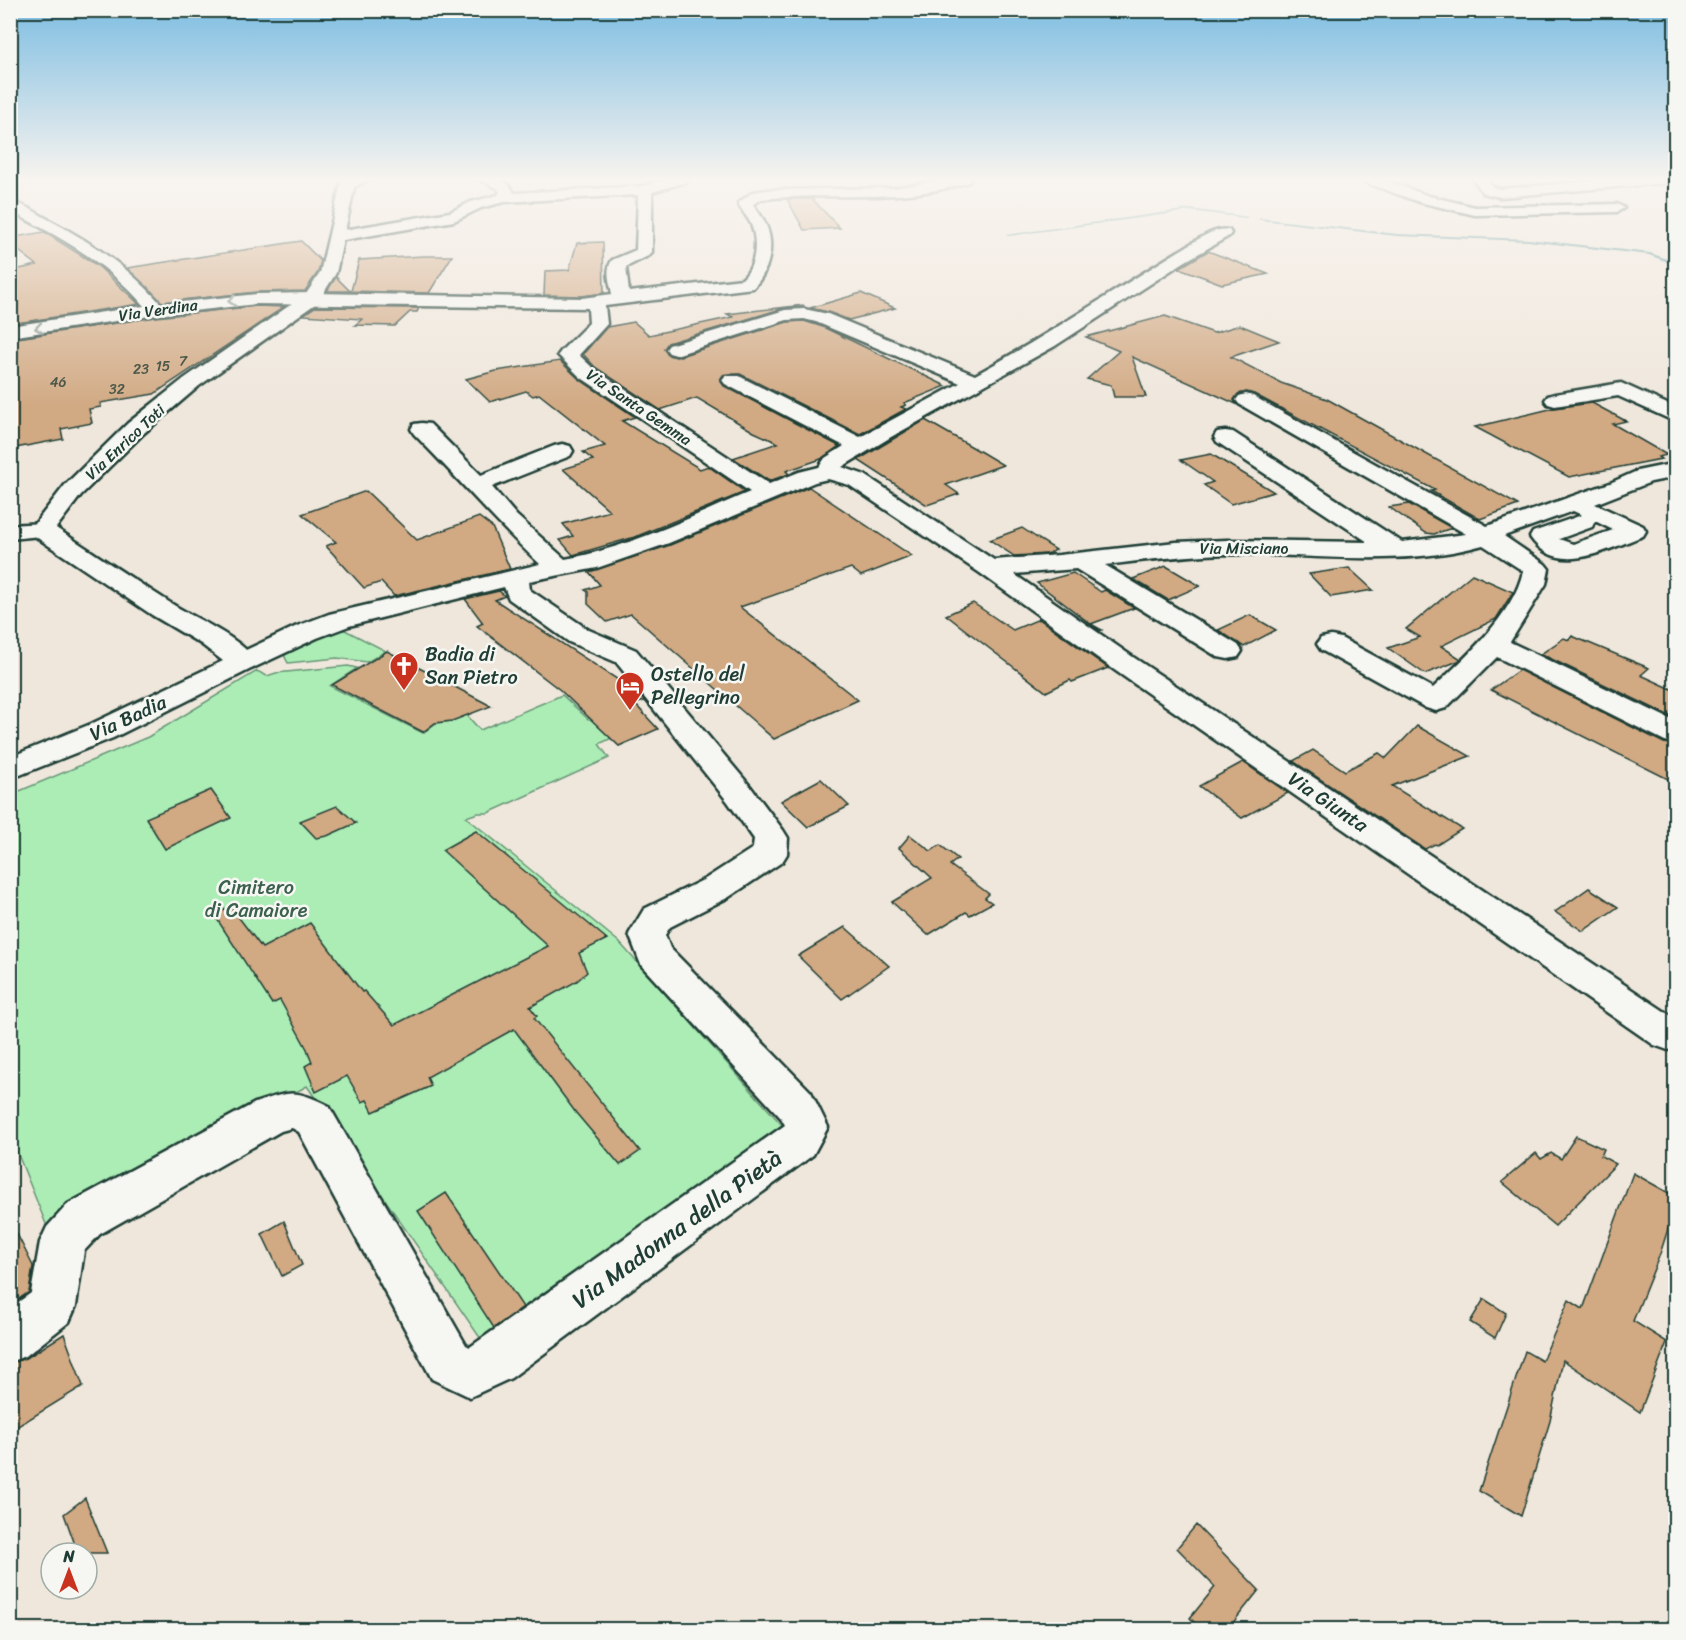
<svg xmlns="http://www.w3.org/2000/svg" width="1686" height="1640" font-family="Sriracha,sans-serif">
	<rect width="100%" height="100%" fill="#efe7dc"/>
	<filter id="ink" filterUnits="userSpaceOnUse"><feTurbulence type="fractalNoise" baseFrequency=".0167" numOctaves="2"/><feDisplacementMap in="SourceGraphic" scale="12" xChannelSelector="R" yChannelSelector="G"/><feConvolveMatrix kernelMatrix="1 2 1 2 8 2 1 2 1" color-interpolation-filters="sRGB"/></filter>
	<g filter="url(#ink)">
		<g fill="#acedb6" stroke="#669575" stroke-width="1.5">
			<path d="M334,630h11l41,21 -19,11 -30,-4 -49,5 -4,-8z"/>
			<path d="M348,666l9,2 -27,18 93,47 13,-10 16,-2 13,-8 15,17 82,-35 26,24 11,-3 19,19 -19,9 10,14 -121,55h-10l-12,4 153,125 171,192 -305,211 -178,-259 -259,143 -37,-92 -1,-342 138,-58 109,-66 10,5 9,-3z"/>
		</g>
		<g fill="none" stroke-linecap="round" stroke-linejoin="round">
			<g fill="#579297" fill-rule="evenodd">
				<path d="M1190,209l58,8 -2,1 -56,-7 -182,25 -2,-1z"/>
				<path d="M1259,218l138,16 131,5 122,14 26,9v3l-27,-10 -121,-14 -131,-5 -137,-16z"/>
			</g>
		</g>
		<g fill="#d1a983" stroke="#1f3d34" stroke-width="1.5">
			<path d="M787,199h25l28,29 -36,2z"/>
			<path d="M44,232l54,34 41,38 -128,20 4,-23 -5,1v-31l27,-6 -27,-21v-6z"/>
			<path d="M301,241l20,20 -3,11 -13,19 -48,1 -95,10 -35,-34z"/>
			<path d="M603,242l1,51 -22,3 -38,-1 1,-24 24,-1 8,-27z"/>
			<path d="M1208,251l60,23 -46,10 -43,-16z"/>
			<path d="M423,256h29l-23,37 -78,-2 8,-31z"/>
			<path d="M336,277l14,14h-23z"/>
			<path d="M861,293l34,15 -46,12 -21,-8 -18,-4z"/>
			<path d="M803,305l2,2 -21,1 -116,35 -4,6 4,6 9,2 110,-35 17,-1 19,6 123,59 -42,17 2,2 -5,2 5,2 -46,25 -120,-60 -17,1 -3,5 4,6 115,60 -18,13 -35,12 3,3 -20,7 -36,-23 45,-15 -24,-11 -57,-34 -37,12 -65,-43 -12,-13 24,-27 27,-5 15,13 84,-18 -6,-3z"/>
			<path d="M257,306l27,1 -130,87 -54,9 1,4 -12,2 3,14 -31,6 2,10 -53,10 1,-110 145,-22z"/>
			<path d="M315,307l104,1 -2,4h-7l-15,14 -40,-1 7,-6 -59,-4z"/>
			<path d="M1165,316l49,17 26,-8 39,16 -48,16 50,26 46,16 191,106 -38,14 -49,-28 4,-1 -181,-96 -7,-2 -9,2 -4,6 2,4 -104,-47 14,40h-32l-3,-12 -24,-6 32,-28 -33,-14z"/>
			<path d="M560,361l19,18 56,38 -13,4 78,48 8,-3 37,26 -110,45 -62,18 -13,-15 13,-4 -10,-12 47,-13 -47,-42 30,-9 -10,-8 22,-6 -66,-52 -6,2 -7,-5 -36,11 -24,-23 30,-8z"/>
			<path d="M1592,403l34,18 -13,3 54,31 -9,2 3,2 -92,18 -94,-50 79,-19z"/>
			<path d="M925,420l56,32 22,13 -57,20 13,9 -32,11 -69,-45z"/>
			<path d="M1211,454l63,38 -43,12 -27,-19 9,-3 -32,-22z"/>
			<path d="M809,487l103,69 -51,20 -10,-8 -111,39 118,93 -84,39 -143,-125 -24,8 -19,-18v-12l-3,-2 15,-5 -11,-13 81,-27z"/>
			<path d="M366,491l51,49 62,-23 13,10 18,42 -116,27 -13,-14 -17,6 -38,-42 10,-4 -34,-28z"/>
			<path d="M1409,504l43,24 -18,6 -8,-1 -37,-26z"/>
			<path d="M1022,528l12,8 22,14 -9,4 -33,2 -24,-16z"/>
			<path d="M1166,566l34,20 -32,14 -35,-21z"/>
			<path d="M1349,568l24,22 -42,7 -22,-23z"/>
			<path d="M1073,573l28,19 4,-2 29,18 -43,16 11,6 -2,1 -63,-48z"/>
			<path d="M1472,574l41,18 -17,27 -55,27 20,13 -3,2 -33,13 -37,-26 32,-11 -14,-8z"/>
			<path d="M499,591l6,5 -10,4 142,92 7,9 -9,3 23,25 -39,17 -59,-56 -83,-64 6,-3 -18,-24z"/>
			<path d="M973,603l40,27 26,-11 69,49 -36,14 -2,-2 -24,12 -100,-77z"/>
			<path d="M1250,615l26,15 -32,17 -26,-17z"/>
			<path d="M1572,636l77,32 -8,7 35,16v28l-135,-65 23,-16 5,2z"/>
			<path d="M387,651l104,55 -39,15 -17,2 -12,9 -91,-47z"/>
			<path d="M1519,670l145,73 12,2v38l-185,-93z"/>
			<path d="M1417,726l53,30 -78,30 70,43 -25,16 -2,-1 -10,5 -132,-88 20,-11 32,21 34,-18 7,5z"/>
			<path d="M1243,762l45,31 -46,25 -43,-32z"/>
			<path d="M821,779l28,27 -41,21 -27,-26z"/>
			<path d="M211,790l20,28 -66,31 -19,-31z"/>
			<path d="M337,806l19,17 -29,13 -11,2 -16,-17z"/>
			<path d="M476,831l131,108 -28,14 8,19 -10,9 -47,26 7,9 -3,2 106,133 -20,14 -44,-52 -62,-84 -87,48 4,9 -58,26 -6,-12 -5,2 -15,-26 -31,16 -11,-26 7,-4 -5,-13 -27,-49 -8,4 -57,-88 15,-10 32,42 48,-25 52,69 2,-1 30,34 154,-79 -106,-96z"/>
			<path d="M910,835l21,16 9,-6 18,14 -8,6 39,29 -4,4 7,5 -22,12 -4,-3 -38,23 -36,-33 40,-24 -33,-30z"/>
			<path d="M1589,888l29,19 -35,24 -28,-19z"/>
			<path d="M845,927l44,39 -47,33 -44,-43z"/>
			<path d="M1576,1136l28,13 -3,7 15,8 -61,62 -53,-44 34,-29 5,6 10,-6 10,6z"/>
			<path d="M1633,1173l43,24v7l-16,50 -27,67 34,21 -27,70 -77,-52 -13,61 -29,95 -42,-25 46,-140 17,10 27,-61 14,9z"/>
			<path d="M446,1193l77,114 -29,21 -76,-117z"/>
			<path d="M10,1220l23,46 -4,26 -19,13z"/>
			<path d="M284,1221l18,44 -20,11 -20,-42z"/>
			<path d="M1484,1299l22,14 -11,25 -25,-16z"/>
			<path d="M64,1334l19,52 -73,45v-67l18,-7z"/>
			<path d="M85,1498l22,55h-29l-14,-39z"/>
			<path d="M1196,1525l63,65 -31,39h-27l-11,-11 25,-31 -38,-39z"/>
		</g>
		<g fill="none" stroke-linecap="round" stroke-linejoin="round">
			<g stroke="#1f3d34" stroke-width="5">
				<g id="street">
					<path d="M350,179h20l-16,8h-10l-2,-3z"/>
					<path d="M479,179c15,-1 28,-1 35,14l129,-7 24,-7h21l-2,3 -34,10v60l-2,3 -24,12 3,25 113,-13c14,-12 16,-38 9,-55 -4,-8 -10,-14 -13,-21l15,-11 14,-2 127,-2 56,-9h21l-2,3c-72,23 -135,9 -207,17l-9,5c4,7 10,13 13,21 9,21 3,47 -13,63l-148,18 2,18 -28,31 15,14 175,115 30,-12 20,-5 6,-9 19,-12 -119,-62 -3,-4 3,-4h14l121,61 100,-54 -144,-61 -12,-3 -17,1 -111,35 -7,-2 -3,-4 3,-4 116,-35 19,-1 24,5 147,61c70,-38 136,-83 204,-124 13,-7 34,-25 50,-21l2,3 -2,3 -45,26 -129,84 -164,91 -49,30 23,8 129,85 65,-5 117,-13 51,-2 141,2 -151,-100 -3,-5 3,-5 8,-1 8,1 169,110 64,-8 -227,-130 -3,-4 3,-4 7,-2 7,2 234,130 123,-43 27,-12 39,-8v14l-25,5 -56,22 48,22 3,5 -3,5c-36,13 -85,42 -113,1l3,-5 49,-17 -9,-4 -69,25 41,28 4,5 -3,15 -36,58 166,80v21l-11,-2 -168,-84 -51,51 -10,3 -10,-3 -105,-58 -4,-6 4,-6 10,-2 10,2 92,50c31,-29 81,-74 90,-117l-40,-26c-81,23 -171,9 -255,9 -41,1 -82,6 -123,11l133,80 4,6 -4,6 -10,2 -10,-2 -142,-88 -62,5 119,83 540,360 3,-1v32l-8,2 -14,-5 -541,-376 -133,-96 -131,-88 -21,-6 -13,3 -146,61 -72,25 -68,13 1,9 59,40 47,20 114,136 33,44 5,8 -1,16 -5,8 -53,35 -59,30 -5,8 5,13 141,144 17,35 -15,28 -302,223 -41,19 -38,-18 -133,-247 -7,-4 -11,3 -181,103 -16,17 -8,55 -7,16 -42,33 -17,7v-54l21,-15 9,-51 7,-15 21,-23 187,-101c36,-12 40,-14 74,3l137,239 4,2 315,-222 -4,-7 -140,-153 -12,-31 15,-25 61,-30 48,-31 1,-9 -26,-37 -112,-140 -47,-20 -60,-43 -5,-12 -155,39 -32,12 -64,30 -10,2 -10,-2 -4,-6 4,-6 64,-30 32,-12 211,-50c-44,-41 -83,-87 -126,-130l-3,-5 3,-5 8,-1 8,1 51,51 73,-29 8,-2 8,2 3,5 -3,5 -78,31 24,28 49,44c64,-11 125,-42 185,-67l-170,-115 -22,-22 3,-4 28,-28 -1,-15 -331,-4 -101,11 -146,22v-11l134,-20c-35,-42 -85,-70 -134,-95v-10c12,3 24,10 34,16 44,23 85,50 117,87l96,-10 55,-1 270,5 30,-4c-2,-12 -7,-23 0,-34l24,-10 2,-55 -134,7 -23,6 -27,13 -116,20 -8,-5 8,-5 112,-19 21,-10 27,-7 2,-3 -3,-4zM1595,521l18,9 -40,14 -14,-5 33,-12z"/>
					<path d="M1362,179h20l47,17 46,11 142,-3 7,4 -7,4 -142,3 -56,-13 -55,-20z"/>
					<path d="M1473,179h14l6,8 7,2 117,-10h54l-7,4 -164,14 -17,-4z"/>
					<path d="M1621,383l55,25v14l-58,-26 -63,10 -7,-2 -3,-4 3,-4 7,-2z"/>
					<path d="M42,523l9,2 3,5 -3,5 -41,4v-14z"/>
				</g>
			</g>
			<g stroke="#1f3d34" stroke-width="5">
				<path id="secondary" d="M342,179h14l-20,94 -18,29 -119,84 -55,47 -63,62 -25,33c38,25 75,50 113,74 26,17 70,34 88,60l-4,6 -140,70 -103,41v-22l81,-33 132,-63 -22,-17 -49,-29 -119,-80 -3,-5 35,-45 63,-62 57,-45 121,-84 14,-21z"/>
			</g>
			<use href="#street" fill="#f6f6f2" fill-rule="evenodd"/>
			<use href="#secondary" fill="#f6f6f2" fill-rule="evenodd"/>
		</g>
		<defs><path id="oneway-chevron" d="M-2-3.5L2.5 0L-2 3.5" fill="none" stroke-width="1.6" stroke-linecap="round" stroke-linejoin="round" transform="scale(1.5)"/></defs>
		<g stroke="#8a9a93">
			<use href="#oneway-chevron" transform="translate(232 301) rotate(174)"/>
			<use href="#oneway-chevron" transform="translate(39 328) rotate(171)"/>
		</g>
	</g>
	<linearGradient id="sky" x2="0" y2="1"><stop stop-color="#7dbde2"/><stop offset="0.44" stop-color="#f8f4ef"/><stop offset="1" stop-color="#f8f4ef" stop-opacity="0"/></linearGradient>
	<rect width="1686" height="408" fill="url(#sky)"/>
	<defs>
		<g id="church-pin" transform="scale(1.5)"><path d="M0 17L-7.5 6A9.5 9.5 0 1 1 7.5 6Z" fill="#c8321e" stroke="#f6f6f2"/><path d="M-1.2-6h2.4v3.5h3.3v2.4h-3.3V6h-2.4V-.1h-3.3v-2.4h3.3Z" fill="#fff"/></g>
		<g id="hotel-pin" transform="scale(1.5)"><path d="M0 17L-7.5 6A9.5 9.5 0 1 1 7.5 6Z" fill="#c8321e" stroke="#f6f6f2"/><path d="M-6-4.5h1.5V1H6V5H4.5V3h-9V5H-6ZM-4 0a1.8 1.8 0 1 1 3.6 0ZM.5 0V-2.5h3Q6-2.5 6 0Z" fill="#fff"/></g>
	</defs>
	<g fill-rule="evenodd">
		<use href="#church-pin" x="404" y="666"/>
		<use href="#hotel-pin" x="630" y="686"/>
	</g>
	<g text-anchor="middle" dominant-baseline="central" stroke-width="5" stroke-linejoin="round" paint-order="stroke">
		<g font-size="14" fill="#4c5848">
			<text x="183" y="361">7</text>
			<text x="163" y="366">15</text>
			<text x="141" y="369">23</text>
			<text x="58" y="382">46</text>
			<text x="117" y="389">32</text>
		</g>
		<g font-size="16" fill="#1f3d34" stroke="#f6f6f2">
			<text transform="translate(158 310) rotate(-8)">Via Verdina</text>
			<text transform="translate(639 407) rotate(34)">Via Santa Gemma</text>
			<text transform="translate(125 442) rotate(-43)">Via Enrico Toti</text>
			<text x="1244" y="548">Via Misciano</text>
		</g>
		<g font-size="20" fill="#1f3d34" stroke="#f6f6f2" text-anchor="start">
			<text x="425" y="654">Badia di<tspan x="425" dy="23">San Pietro</tspan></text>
			<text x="651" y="674">Ostello del<tspan x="651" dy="23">Pellegrino</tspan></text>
		</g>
		<g font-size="20" fill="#1f3d34" stroke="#f6f6f2">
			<text transform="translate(128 718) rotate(-25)">Via Badia</text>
			<text transform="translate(1328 802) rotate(34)">Via Giunta</text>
		</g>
		<g font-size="20" fill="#3b604e" stroke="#f6f6f2">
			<text x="256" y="887">Cimitero<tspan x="256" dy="23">di Camaiore</tspan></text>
		</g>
		<g font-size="24" fill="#1f3d34" stroke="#f6f6f2">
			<text transform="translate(677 1229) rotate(-36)">Via Madonna della Pietà</text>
		</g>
	</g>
	<rect width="1686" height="1640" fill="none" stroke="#f6f6f2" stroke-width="36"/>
	<rect x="18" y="18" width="1650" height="1604" fill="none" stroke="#1f3d34" stroke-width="2" filter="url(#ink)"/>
	<g transform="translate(69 1571)"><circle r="28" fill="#f6f6f2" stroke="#a0aca6" stroke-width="1.5"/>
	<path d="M0-4.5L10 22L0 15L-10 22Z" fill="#c8321e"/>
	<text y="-9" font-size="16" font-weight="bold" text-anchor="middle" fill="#1f3d34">N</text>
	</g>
</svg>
